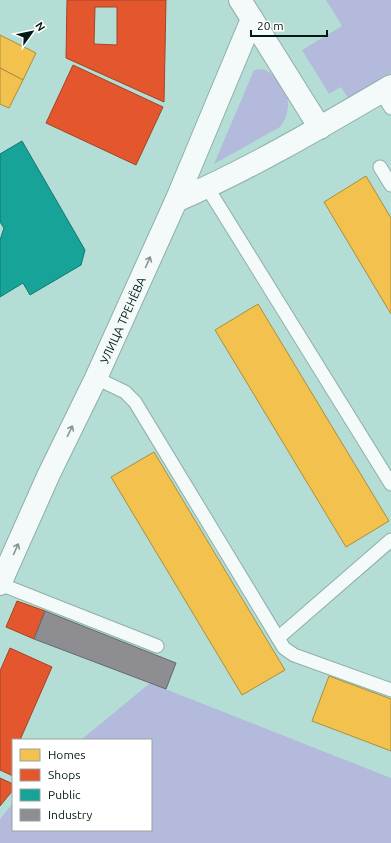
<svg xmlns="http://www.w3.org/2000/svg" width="391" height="843" font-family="Ubuntu,sans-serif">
	<rect width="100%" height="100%" fill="#b4ded5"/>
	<g fill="#b4badb">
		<path d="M326,0h65v73l-43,25 -7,-11 -12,7 -27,-44 40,-24z"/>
		<path d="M262,69c19,6 31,28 24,47 -1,4 -4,8 -6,11l-66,37 40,-94z"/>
		<path d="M150,683l241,95v65h-391v-24l13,-16v27h138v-90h-70z"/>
	</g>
	<g fill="#f2c14e" stroke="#a98f3d">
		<path d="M0,35l36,18 -13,27 -23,-12z"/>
		<path d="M0,68l23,12 -14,28 -9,-4z"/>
		<path d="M366,176l25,42v96l-67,-112z"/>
		<path d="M258,304l131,217 -43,26 -131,-217z"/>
		<path d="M154,452l131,218 -43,25 -131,-218z"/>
		<path d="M329,676l62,23v52l-79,-30z"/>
	</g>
	<g fill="#e4572e" stroke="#a04426" fill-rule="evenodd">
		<path d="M67,0h99l-2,102 -98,-44zM95,7h22v38l-23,-1z"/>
		<path d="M73,65l90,42 -27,58 -90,-42z"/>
		<path d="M17,601l28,10 -11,28 -28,-12z"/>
		<path d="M10,648l42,19 -32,73h-7v36l-13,-6v-99z"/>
		<path d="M0,778l13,6v6l-13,16z"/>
	</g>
	<path fill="#17a398" stroke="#107a70" d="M22,141l63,109 -4,15 -51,30 -7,-12 -23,14v-57l4,-12 -4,-6v-68z"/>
	<path fill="#8d8d92" stroke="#636a6c" d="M45,611l131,52 -10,26 -132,-50z"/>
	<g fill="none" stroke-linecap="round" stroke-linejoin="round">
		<g stroke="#8eafa8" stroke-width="15">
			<g id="service">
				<path d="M381,92l10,16"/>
				<path d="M380,167l11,18"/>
				<path d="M207,187l184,297"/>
				<path d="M96,378l29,14 10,10 149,246 10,7 97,35"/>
				<path d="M0,584l157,62"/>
				<path d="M278,638l113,-98"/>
			</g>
		</g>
		<g stroke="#8eafa8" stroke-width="24">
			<g id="tertiary">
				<path d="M252,19l68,109"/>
				<path d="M176,201c74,-32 145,-74 215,-115"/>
				<path id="s1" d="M0,584l49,-110 47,-96 80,-177 76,-182 -12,-19"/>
			</g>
		</g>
		<use href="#service" stroke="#f4faf9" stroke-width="13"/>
		<use href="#tertiary" stroke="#f4faf9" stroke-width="22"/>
	</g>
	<defs><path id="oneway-shaft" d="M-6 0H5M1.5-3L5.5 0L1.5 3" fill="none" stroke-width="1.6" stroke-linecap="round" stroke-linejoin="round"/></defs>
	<g stroke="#869592">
		<use href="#oneway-shaft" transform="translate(148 262) rotate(-66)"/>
		<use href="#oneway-shaft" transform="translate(70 431) rotate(-64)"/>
		<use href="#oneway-shaft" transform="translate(16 549) rotate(-66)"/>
	</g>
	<g text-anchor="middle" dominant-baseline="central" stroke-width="4" stroke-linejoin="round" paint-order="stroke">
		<g font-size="12" fill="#001914" stroke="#fff">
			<text stroke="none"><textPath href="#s1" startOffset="291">УЛИЦА ТРЕНЁВА</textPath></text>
		</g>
	</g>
	<rect x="12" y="739" width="140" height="92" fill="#ffffff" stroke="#99a3a1"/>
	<rect x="20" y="749" width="20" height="12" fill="#f2c14e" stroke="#99a3a1"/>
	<text x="48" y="759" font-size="12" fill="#001914">Homes</text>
	<rect x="20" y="769" width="20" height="12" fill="#e4572e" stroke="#99a3a1"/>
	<text x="48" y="779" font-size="12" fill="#001914">Shops</text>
	<rect x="20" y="789" width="20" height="12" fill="#17a398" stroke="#99a3a1"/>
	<text x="48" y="799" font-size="12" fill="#001914">Public</text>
	<rect x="20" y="809" width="20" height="12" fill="#8d8d92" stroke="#99a3a1"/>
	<text x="48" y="819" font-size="12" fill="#001914">Industry</text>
	<g transform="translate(32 32) rotate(57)" stroke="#ffffff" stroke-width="3" paint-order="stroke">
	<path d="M0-3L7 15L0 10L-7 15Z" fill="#001914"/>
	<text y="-6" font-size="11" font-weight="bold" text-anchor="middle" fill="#001914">N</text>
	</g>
	<path d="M251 30v6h76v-6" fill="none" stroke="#001914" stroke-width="2"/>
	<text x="257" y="30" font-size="12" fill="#001914" stroke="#ffffff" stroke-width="3" paint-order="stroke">20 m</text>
</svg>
